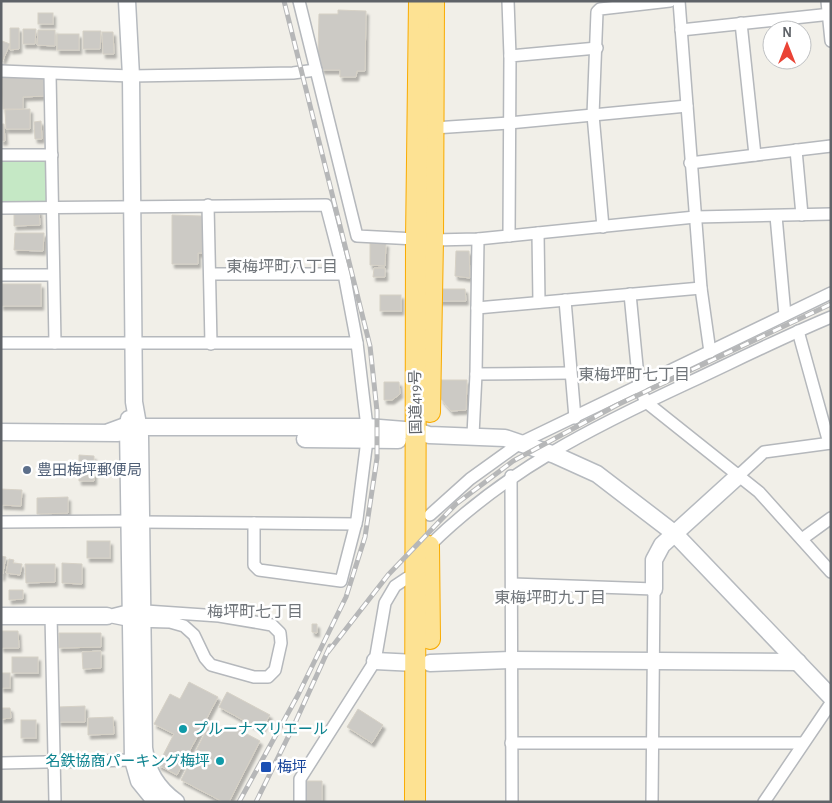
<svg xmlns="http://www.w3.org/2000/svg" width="832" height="803" font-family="'Alegreya Sans','Noto Sans JP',sans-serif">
	<defs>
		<filter id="shadow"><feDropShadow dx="2.5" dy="4" stdDeviation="1" flood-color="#0004"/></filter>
	</defs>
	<rect width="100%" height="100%" fill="#f1efe8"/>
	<path fill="#c5e8c5" d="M1,161h43l4,3v38l-3,3h-44z"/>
	<g fill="#cccac5" stroke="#d6d1c6" filter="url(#shadow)">
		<path d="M338,10l28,1 -1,60h-8l-1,6h-16v-7h-18l-4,-14 1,-42h19z"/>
		<rect x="38" y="13" width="15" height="11"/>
		<path d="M10,28h9v21l-9,1z"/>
		<path d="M23,29h13l-1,15h-12z"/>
		<path d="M38,30h17v16l-18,-1z"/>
		<path d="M83,31h18l-1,18h-17z"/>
		<path d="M102,32h11l1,22h-11z"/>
		<rect x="57" y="34" width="22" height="16"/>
		<path d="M2,41l8,3 -8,18 -1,-19z"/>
		<path d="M44,74v22l-21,1v12h-20l-1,-33z"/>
		<path d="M30,109v20h-24l-1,-19z"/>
		<path d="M41,121l1,18h-7l-1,-17z"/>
		<path d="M1,124h3l1,17h-4z"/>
		<path d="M39,210l1,15 -26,1v-15z"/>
		<path d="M172,215l30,1 1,37h-5v11h-26z"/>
		<path d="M15,233h29l-1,18 -29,-1z"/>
		<path d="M370,243h16l-1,23 -15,-1z"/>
		<path d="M456,251h13l1,27 -15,-2z"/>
		<path d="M374,268h11v9h-12z"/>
		<rect x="1" y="284" width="40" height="22"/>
		<path d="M439,289h26l1,12h-27z"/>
		<rect x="380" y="295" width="21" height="16"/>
		<path d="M441,380h26l-1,30 -15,1 -10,-12z"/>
		<path d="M384,382h15l1,12 -8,6h-8z"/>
		<path d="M79,455l15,1v25h-15z"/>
		<path d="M1,489l21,1 -1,16 -20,-1z"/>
		<path d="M68,497v16l-31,1v-16z"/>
		<rect x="87" y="541" width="23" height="17"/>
		<path d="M1,556l5,1 -4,20h-1z"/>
		<path d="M9,559l5,1 -1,3 9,1 -2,11 -14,-2z"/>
		<path d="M62,563l20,1v20l-20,-1z"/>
		<path d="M25,564h30v18l-29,1z"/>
		<path d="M9,590h14v9l-14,1z"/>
		<path d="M312,624h5v9l-5,-1z"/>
		<path d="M1,631h17l1,17h-18z"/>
		<path d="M59,633h42v14l-42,1z"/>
		<path d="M101,651v17l-18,1 -1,-17z"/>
		<rect x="12" y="657" width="26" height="16"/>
		<rect x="1" y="673" width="9" height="15"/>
		<path d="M189,682l29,15 -41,78 -19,-10 16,-31 -20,-10 16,-30 10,5z"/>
		<path d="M227,692l43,23 -9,15 -42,-23z"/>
		<path d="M85,706v16h-27v-15z"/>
		<path d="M1,708h9l1,10 -10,1z"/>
		<path d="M358,709l25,16 -11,18 -25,-16z"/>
		<path d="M113,717l1,17 -26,1v-17z"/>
		<rect x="21" y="720" width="15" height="18"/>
		<path d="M210,723l17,8 3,-6 30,16 -31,61h-6l-42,-22z"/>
		<path d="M306,781h16v21h-17z"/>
	</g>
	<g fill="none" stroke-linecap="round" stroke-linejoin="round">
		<g stroke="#b5b8bc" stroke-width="14">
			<g id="street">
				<path d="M299,1l58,235 59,3"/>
				<path d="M508,1l2,55"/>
				<path d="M679,1l22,287 9,64"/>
				<path d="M827,1l4,40"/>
				<path d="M741,23l14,132"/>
				<path d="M681,30l150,-16"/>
				<path d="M1,71l130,5 162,-3 23,-3"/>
				<path d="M50,74l5,269"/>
				<path d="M434,128l75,-5 178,-17"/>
				<path d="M796,150l6,65"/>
				<path d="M1,155h51"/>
				<path d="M690,163l141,-17"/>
				<path d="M208,205l3,139"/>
				<path d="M1,208l325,-3 18,69 13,69 10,84"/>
				<path d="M776,216l9,99"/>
				<path d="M603,227l-10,-112 4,-103 3,-3 70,-8"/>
				<path d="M538,233l1,69"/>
				<path d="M509,236l1,-180 87,-8"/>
				<path d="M478,239l-2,135 94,-1"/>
				<path d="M433,240l45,-1 217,-22 136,-3"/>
				<path d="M210,274h134"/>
				<path d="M1,275h52"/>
				<path d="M630,294l9,93 7,15 113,90 72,80"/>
				<path d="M565,300l10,118"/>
				<path d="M477,308l224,-20"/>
				<path d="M798,331l31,112"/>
				<path d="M1,343h356"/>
				<path d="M473,435l3,-61"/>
				<path d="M511,476l1,326"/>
				<path d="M738,476l26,-24 67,-9"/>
				<path d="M430,515l40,-36 50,-36 311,-150"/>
				<path d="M1,522l128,-1"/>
				<path d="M141,522l215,2"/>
				<path d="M254,523v42l5,5 82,11 16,-62 10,-79"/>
				<path d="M802,539l29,-21"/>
				<path d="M429,546c77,-76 164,-119 261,-164 47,-22 93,-45 141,-65"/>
				<path d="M513,584l141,5 -2,213"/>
				<path d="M131,610l88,6 53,9 8,8 1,10 -6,27 -7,7h-14l-43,-12 -6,-7 -11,-23 -10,-9 -14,-4 -38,-1 -25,-5z"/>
				<path d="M51,615l4,187"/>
				<path d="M511,743h291"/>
				<path d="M1,763l132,-3"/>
				<path d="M300,802v-23l75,-118 10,-58 10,-17 12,-8 8,-2"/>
				<path d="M764,802l67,-99"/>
			</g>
		</g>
		<g stroke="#b6babf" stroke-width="19">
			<g id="secondary">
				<path d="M127,1l4,75 3,326 6,34 4,312c3,24 13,40 32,54"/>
				<path d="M129,419l-1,6 5,335 6,21 17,21"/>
				<path d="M1,432l117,1"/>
				<path d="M109,432l19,-7 12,2h227l50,4 12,4 76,3 50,17 42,19 77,59 157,164"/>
				<path d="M305,439l93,1"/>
				<path d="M654,589v-29l8,-15 76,-69"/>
				<path d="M1,616h106"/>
				<path d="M375,661l41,2"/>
				<path d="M430,663l83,-3 285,2"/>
			</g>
		</g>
		<g stroke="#f9ab00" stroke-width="22">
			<g id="highway">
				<path d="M430,412l3,-172 1,-239"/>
				<path d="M429,546l1,93"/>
				<path d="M415,802l1,-563 3,-238"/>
			</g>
		</g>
		<use href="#street" stroke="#fff" stroke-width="11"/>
		<use href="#secondary" stroke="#fff" stroke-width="16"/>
		<use href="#highway" stroke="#fde293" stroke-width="20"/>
		<g stroke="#b6b7b8" stroke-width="5">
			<g id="rail">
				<path d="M328,652l60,-77 68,-71 57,-43 104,-56 214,-101"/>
				<path d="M239,802l59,-107 48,-98 19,-60 12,-79v-47l-7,-65 -86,-345"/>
				<path d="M256,802l39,-79 35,-77"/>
			</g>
		</g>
		<use href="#rail" stroke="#fff" stroke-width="3" stroke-dasharray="9" stroke-linecap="butt"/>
	</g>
	<circle fill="#5c6f8a" stroke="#fff" stroke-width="2" cx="27" cy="470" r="5"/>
	<g fill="#0f9aa8" stroke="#fff" stroke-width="2">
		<circle cx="183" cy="729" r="5"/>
		<circle cx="220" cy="761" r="5"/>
	</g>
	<rect fill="#1a4fb4" stroke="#fff" stroke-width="2" x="260" y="761" width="12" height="12" rx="2.5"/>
	<g text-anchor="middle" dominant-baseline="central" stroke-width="5" stroke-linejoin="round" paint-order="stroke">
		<g font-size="15" fill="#5f6368" stroke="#fff">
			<text transform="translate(416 402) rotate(-91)">国道419号</text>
		</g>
		<g font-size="15" fill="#4e5e75" stroke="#fff" text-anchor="start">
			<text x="37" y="470">豊田梅坪郵便局</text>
		</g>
		<g font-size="15" fill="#0d838f" stroke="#fff" text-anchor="start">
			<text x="193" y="729">プルーナマリエール</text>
			<text x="210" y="761" text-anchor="end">名鉄協商パーキング梅坪</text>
		</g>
		<g font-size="15" fill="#164399" stroke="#fff" text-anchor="start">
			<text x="277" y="767">梅坪</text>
		</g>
		<g font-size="16" fill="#70757a" stroke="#fff">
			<text x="282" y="267">東梅坪町八丁目</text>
			<text x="634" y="375">東梅坪町七丁目</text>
			<text x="550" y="598">東梅坪町九丁目</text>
			<text x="255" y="612">梅坪町七丁目</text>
		</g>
	</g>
	<rect width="832" height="803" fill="none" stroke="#5f6368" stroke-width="5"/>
	<g transform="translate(787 45)"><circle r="24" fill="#ffffff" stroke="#bfc1c3"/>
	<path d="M0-4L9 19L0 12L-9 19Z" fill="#ea4335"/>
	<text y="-8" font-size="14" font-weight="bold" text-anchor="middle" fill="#5f6368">N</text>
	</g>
</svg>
